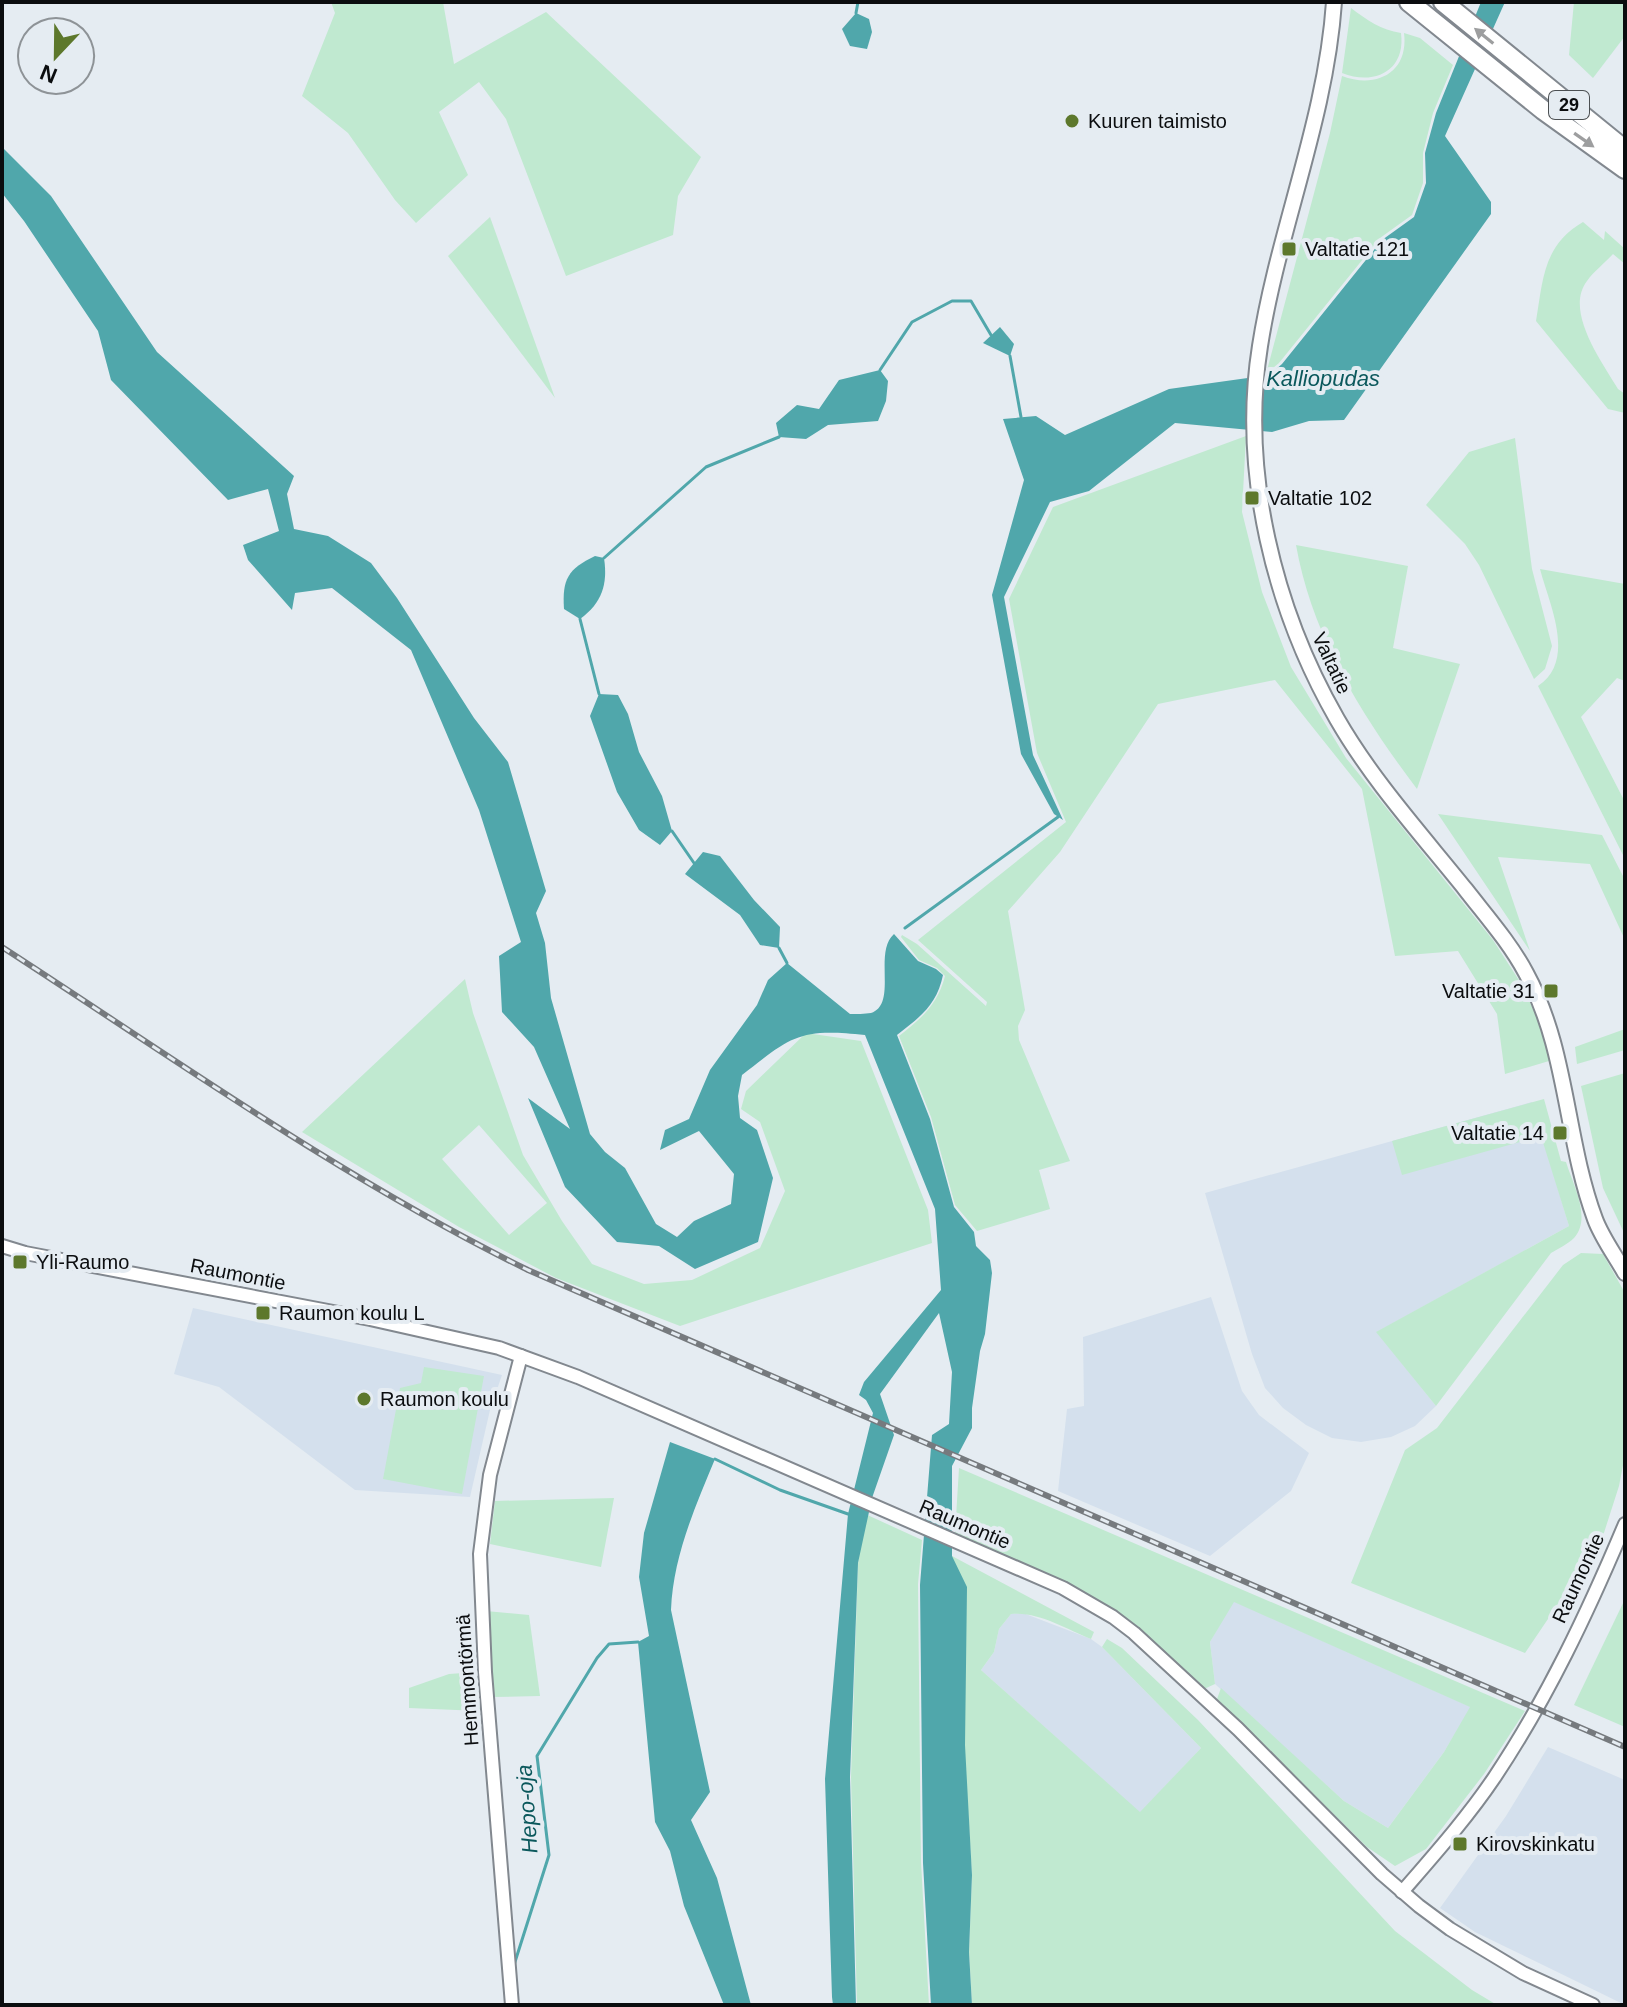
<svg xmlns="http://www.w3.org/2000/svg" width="1627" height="2007" font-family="Arial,sans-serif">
	<rect width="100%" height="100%" fill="#e5ecf2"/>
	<g fill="#d4e0ed">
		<path d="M1532,1102l37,124 -192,106 59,74 -21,20 -24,11 -30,5 -29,-4 -26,-13 -23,-17 -18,-20 -13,-34 -47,-161z"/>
		<path d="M1211,1297l31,94 17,24 50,38 -18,38 -81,65 -152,-65 9,-82 17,-3 -1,-69z"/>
		<path d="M193,1308l309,67 -12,35 -20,87 -115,-7 -136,-103 -45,-13z"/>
		<path d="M1233,1601l238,106 -27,45 -56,76 -44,-27 -129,-117 -5,-42z"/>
		<path d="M1023,1613l68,26 11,8 99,101 -61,65 -159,-143 13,-18 5,-23 12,-15z"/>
		<path d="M1548,1747l77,33v225l-150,-73 -35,-24 66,-92z"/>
	</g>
	<g fill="#c0e9d0" fill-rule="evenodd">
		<path d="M331,2h112l11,62 92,-52 155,145 -23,39 -5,39 -107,41 -60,-157 -27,-37 -40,30 29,63 -52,48 -21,-23 -47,-67 -46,-37 33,-83z"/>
		<path d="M1574,2h51v34l-32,42 -24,-23z"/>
		<path d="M1351,8c16,12 30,22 50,25 5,38 -27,53 -59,40z"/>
		<path d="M1404,33l16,5 33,27 -20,48 -10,40v30l-11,32 -32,23 -101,125 -13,11 64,-241 12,-57c34,13 67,-3 62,-43z"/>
		<path d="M490,217l65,181 -107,-142z"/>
		<path d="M1583,222l21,18 1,-9 20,18v15l-12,-10c-8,9 -19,17 -26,27 -23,30 15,81 31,108l7,5v19l-17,-4 -72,-88c7,-41 7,-76 47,-99z"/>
		<path d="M1246,436l-4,76 20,80 29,75 55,91 147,182 31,48 20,47 5,26 -44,13 -8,-60 -39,-63 -63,5 -33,-167 -87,-109 -117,24 -98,148 -52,59 17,99 -7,16 1,14 51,121 -31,9 11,39 -73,22 -22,-26 -24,-88 -32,-81c22,-17 39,-32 46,-60l-8,-8 -18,-8 -18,-23 1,-2 15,9 69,62 1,-4 -69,-62 148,-118 -29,-69 -28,-154 44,-92z"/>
		<path d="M1515,438l17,131 20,77 -7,23 -11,10 -55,-114 -14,-21 -39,-39 43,-53z"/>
		<path d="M1296,545l112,21 -15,82 67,16 -43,125c-55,-73 -105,-153 -121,-244z"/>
		<path d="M1540,569l85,15v97l-8,-3 -36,39 44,85v57l-87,-173c39,-26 11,-82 2,-117z"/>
		<path d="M1438,814l164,21 23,45v60l-35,-76 -92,-7 32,94z"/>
		<path d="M465,979l8,34 50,142 39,66 30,43 52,20 48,-4 68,-32 25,-57 -25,-69 -19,-13 5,-18 60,-58 55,8 67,169 4,33 -252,83 -124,-48 -97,-51 -157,-95zM479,1125l68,78 -38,32 -67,-76z"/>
		<path d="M1625,1029v21l-48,14 -2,-17z"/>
		<path d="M1625,1073v162l-22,-47 -22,-102z"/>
		<path d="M1544,1099l17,62 5,1c7,23 26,56 8,76 -6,6 -16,11 -23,15l-115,153 -60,-74 193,-106 -28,-90 -139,39 -10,-34z"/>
		<path d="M1581,1253l22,1 22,39v162l-6,31 -17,53 -77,114 -174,-70 54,-133 32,-22 126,-163z"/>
		<path d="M424,1367l60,9 -22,118 -79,-15 17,-91 21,-5z"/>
		<path d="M959,1468l566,243 -41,63 -58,75 -31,17 -28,-19 -150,-148 4,-11 123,113 44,27 56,-76 26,-45 -236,-105 -24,40 5,42 -11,5 -67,-63 -68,-43 -114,-49z"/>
		<path d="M614,1498l-13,69 -111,-23 5,-43z"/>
		<path d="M863,1513l59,27 -4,44 3,278 8,143h-72l-6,-228 7,-213z"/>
		<path d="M952,1556l142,76 -3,7c-25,-10 -53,-28 -80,-25l-12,15 -5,23 -13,18 159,142 61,-64 -99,-101 5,-8 15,9 76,72 197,211 77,59 25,15h-525l-3,-53 3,-77z"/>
		<path d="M1625,1599v128l-51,-22z"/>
		<path d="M486,1611l43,4 11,81 -47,1z"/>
		<path d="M477,1672l3,39 -71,-3v-20l40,-14z"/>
	</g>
	<g fill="#50a7ab">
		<path d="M1481,2h24l-60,134 46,66v12l-147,206 -35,1 -37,11 -97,-9 -86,68 -39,11 -46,95 29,158 30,65 -9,-6 -33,-60 -29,-159 32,-115 -21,-61 33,-3 29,19 104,-46 100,-14 13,-11 100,-124 32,-23 12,-34 -1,-30 11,-40z"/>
		<path d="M856,13l13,6 3,13 -5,17 -17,-3 -8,-17z"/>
		<path d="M2,147l49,49 106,156 137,124 -7,18 7,35 34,7 43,27 26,35 77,120 34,44 38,129 -10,22 9,30 6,55 39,136 15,18 20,16 31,56 21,13 17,-16 37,-17 3,-30 -35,-43 -39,19 5,-20 24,-11 21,-49 47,-65 11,-25 19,-17 63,51c6,0 15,0 21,-1 27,-9 2,-61 23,-79l24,27 18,8 7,6c-6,30 -23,42 -46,60l33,84 24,88 20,25 2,14 14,14 2,13 -7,61 -5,17 -8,57v20l-20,38v90l15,31 -2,158 7,130 -3,77 3,53h-41l-8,-142 -3,-278 12,-150 17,-11 3,-52 -13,-59 -59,81 14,41 -22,63 -14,65 -8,214 6,228h-23l-1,-8 -7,-218 23,-265 25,-101 -7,-13 -7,-5 5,-13 77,-92 -6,-81 -70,-174c-66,-7 -73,1 -123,40l-4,21 2,22 17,12 16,48 -15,64 -63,27 -36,-23 -42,-4 -52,-55 -37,-89 42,31 -36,-82 -32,-35 -3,-56 22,-14 -42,-132 -68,-160 -79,-62 -37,5 -3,17 -44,-50 -5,-15 36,-14 -11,-42 -40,11 -117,-120 -13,-49 -74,-110 -22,-28z"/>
		<path d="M1000,327l14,17 -4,12 -27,-13z"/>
		<path d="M880,370l8,11 -2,20 -8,20 -50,4 -22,14 -27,-2 -3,-14 21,-18 22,4 20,-29z"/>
		<path d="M595,556l9,2c4,26 -2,45 -24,61l-16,-10c-2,-30 4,-40 31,-53z"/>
		<path d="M599,694l19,1 10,19 11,38 23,44 10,35 -12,14 -21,-15 -22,-38 -27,-76z"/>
		<path d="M703,852l17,4 34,44 26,27 -1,21 -19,-3 -20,-30 -55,-41z"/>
		<path d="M670,1442l45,17c-20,48 -42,98 -44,151l39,182 -19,28 26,58 34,127h-27l-40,-99 -14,-55 -15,-29 -17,-180 11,-6 -10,-59 5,-44z"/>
	</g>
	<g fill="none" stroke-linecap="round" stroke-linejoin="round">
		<g stroke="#50a7ab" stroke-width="3">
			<path d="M856,13l2,-11"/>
			<path d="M1010,356l11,61"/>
			<path d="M880,370l32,-48 40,-21h19l20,34"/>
			<path d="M604,558l102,-91 73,-30"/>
			<path d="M580,619l19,75"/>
			<path d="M672,831l22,32"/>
			<path d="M905,928l153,-111"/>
			<path d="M779,948l8,15"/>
			<path d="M715,1459l65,31 68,24"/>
			<path d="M514,1965l35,-110 -12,-99 60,-98 12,-14 29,-2"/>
		</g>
		<g stroke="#82888f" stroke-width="16">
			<g id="tertiary">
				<path d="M2,1246l23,7 345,66 129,29 79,29 485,211 50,29 21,16 104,96 144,145 37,32 31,23 73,44 70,32"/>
				<path d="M1402,1892c32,-37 65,-74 92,-114 53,-79 94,-166 131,-254"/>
				<path d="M512,2005l-27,-333 -5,-118 10,-79 31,-119"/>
			</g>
		</g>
		<g stroke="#82888f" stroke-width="18">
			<path id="secondary" d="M1334,2c-8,118 -56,228 -74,344 -20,126 14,263 77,373 35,61 84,115 129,171 21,27 44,53 60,83 42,77 39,165 69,246 7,19 20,36 30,54"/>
		</g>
		<g stroke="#82888f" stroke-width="22">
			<g id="motorway">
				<path d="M1409,2l134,108 82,59"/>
				<path d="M1443,2l182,148"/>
			</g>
		</g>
		<use href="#tertiary" stroke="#fff" stroke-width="12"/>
		<use href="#secondary" stroke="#fff" stroke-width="14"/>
		<use href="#motorway" stroke="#fff" stroke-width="18"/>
		<g stroke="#767a7e" stroke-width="6">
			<path id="rail" d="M2,947c173,112 341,232 526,323l1097,477"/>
		</g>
		<use href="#rail" stroke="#e5ecf2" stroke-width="3" stroke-dasharray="9" stroke-linecap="butt"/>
	</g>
	<defs><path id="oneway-solid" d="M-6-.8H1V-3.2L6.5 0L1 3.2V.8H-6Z" transform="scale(2)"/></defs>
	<g fill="#9d9e9f">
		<use href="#oneway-solid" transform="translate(1484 36) rotate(-141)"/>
		<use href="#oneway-solid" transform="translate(1584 140) rotate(35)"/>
	</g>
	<g fill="#5d782c" stroke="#e5ecf2" stroke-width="3">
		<circle cx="1072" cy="121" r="8"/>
		<rect x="1281" y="241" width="16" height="16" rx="4"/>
		<rect x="1244" y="490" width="16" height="16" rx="4"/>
		<rect x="1543" y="983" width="16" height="16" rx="4"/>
		<rect x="1552" y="1125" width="16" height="16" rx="4"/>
		<rect x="12" y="1254" width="16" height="16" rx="4"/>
		<rect x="255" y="1305" width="16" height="16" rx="4"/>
		<circle cx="364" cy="1399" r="8"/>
		<rect x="1452" y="1836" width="16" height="16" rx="4"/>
	</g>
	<g text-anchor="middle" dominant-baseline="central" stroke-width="8" stroke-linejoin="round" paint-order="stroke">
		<rect fill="#e5ecf2" stroke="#4c5053" stroke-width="2" x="1549" y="91" width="40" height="28" rx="6"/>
		<g font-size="18" font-weight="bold" fill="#0b0d0f">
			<text x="1569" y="105">29</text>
		</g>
		<g font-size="20" fill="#0b0d0f" stroke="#e5ecf2" text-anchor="start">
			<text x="1088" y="121">Kuuren taimisto</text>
			<text x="1305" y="249">Valtatie 121</text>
			<text x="1268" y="498">Valtatie 102</text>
			<text x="1535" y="991" text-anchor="end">Valtatie 31</text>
			<text x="1544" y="1133" text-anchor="end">Valtatie 14</text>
			<text x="36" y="1262">Yli-Raumo</text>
			<text x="279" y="1313">Raumon koulu L</text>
			<text x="380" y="1399">Raumon koulu</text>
			<text x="1476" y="1844">Kirovskinkatu</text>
		</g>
		<g font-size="20" fill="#0b0d0f" stroke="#e5ecf2">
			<text transform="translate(1332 663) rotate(65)">Valtatie</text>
			<text transform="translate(238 1274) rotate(11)">Raumontie</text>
			<text transform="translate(965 1524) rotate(23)">Raumontie</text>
			<text transform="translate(1578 1578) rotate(-65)">Raumontie</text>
			<text transform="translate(467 1680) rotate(-94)">Hemmontörmä</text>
		</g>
		<g font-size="22" font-style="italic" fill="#0b585c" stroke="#e5ecf2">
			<text x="1323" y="378">Kalliopudas</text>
			<text transform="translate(527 1809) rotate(-94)">Hepo-oja</text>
		</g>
	</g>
	<rect width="1627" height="2007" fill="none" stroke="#0b0d0f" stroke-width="8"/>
	<g transform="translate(56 56) rotate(202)"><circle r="38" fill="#e5ecf2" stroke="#8e9397" stroke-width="2"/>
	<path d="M0-6L14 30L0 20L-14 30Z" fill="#5d782c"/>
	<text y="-12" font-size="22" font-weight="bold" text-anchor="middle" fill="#0b0d0f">N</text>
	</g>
</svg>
